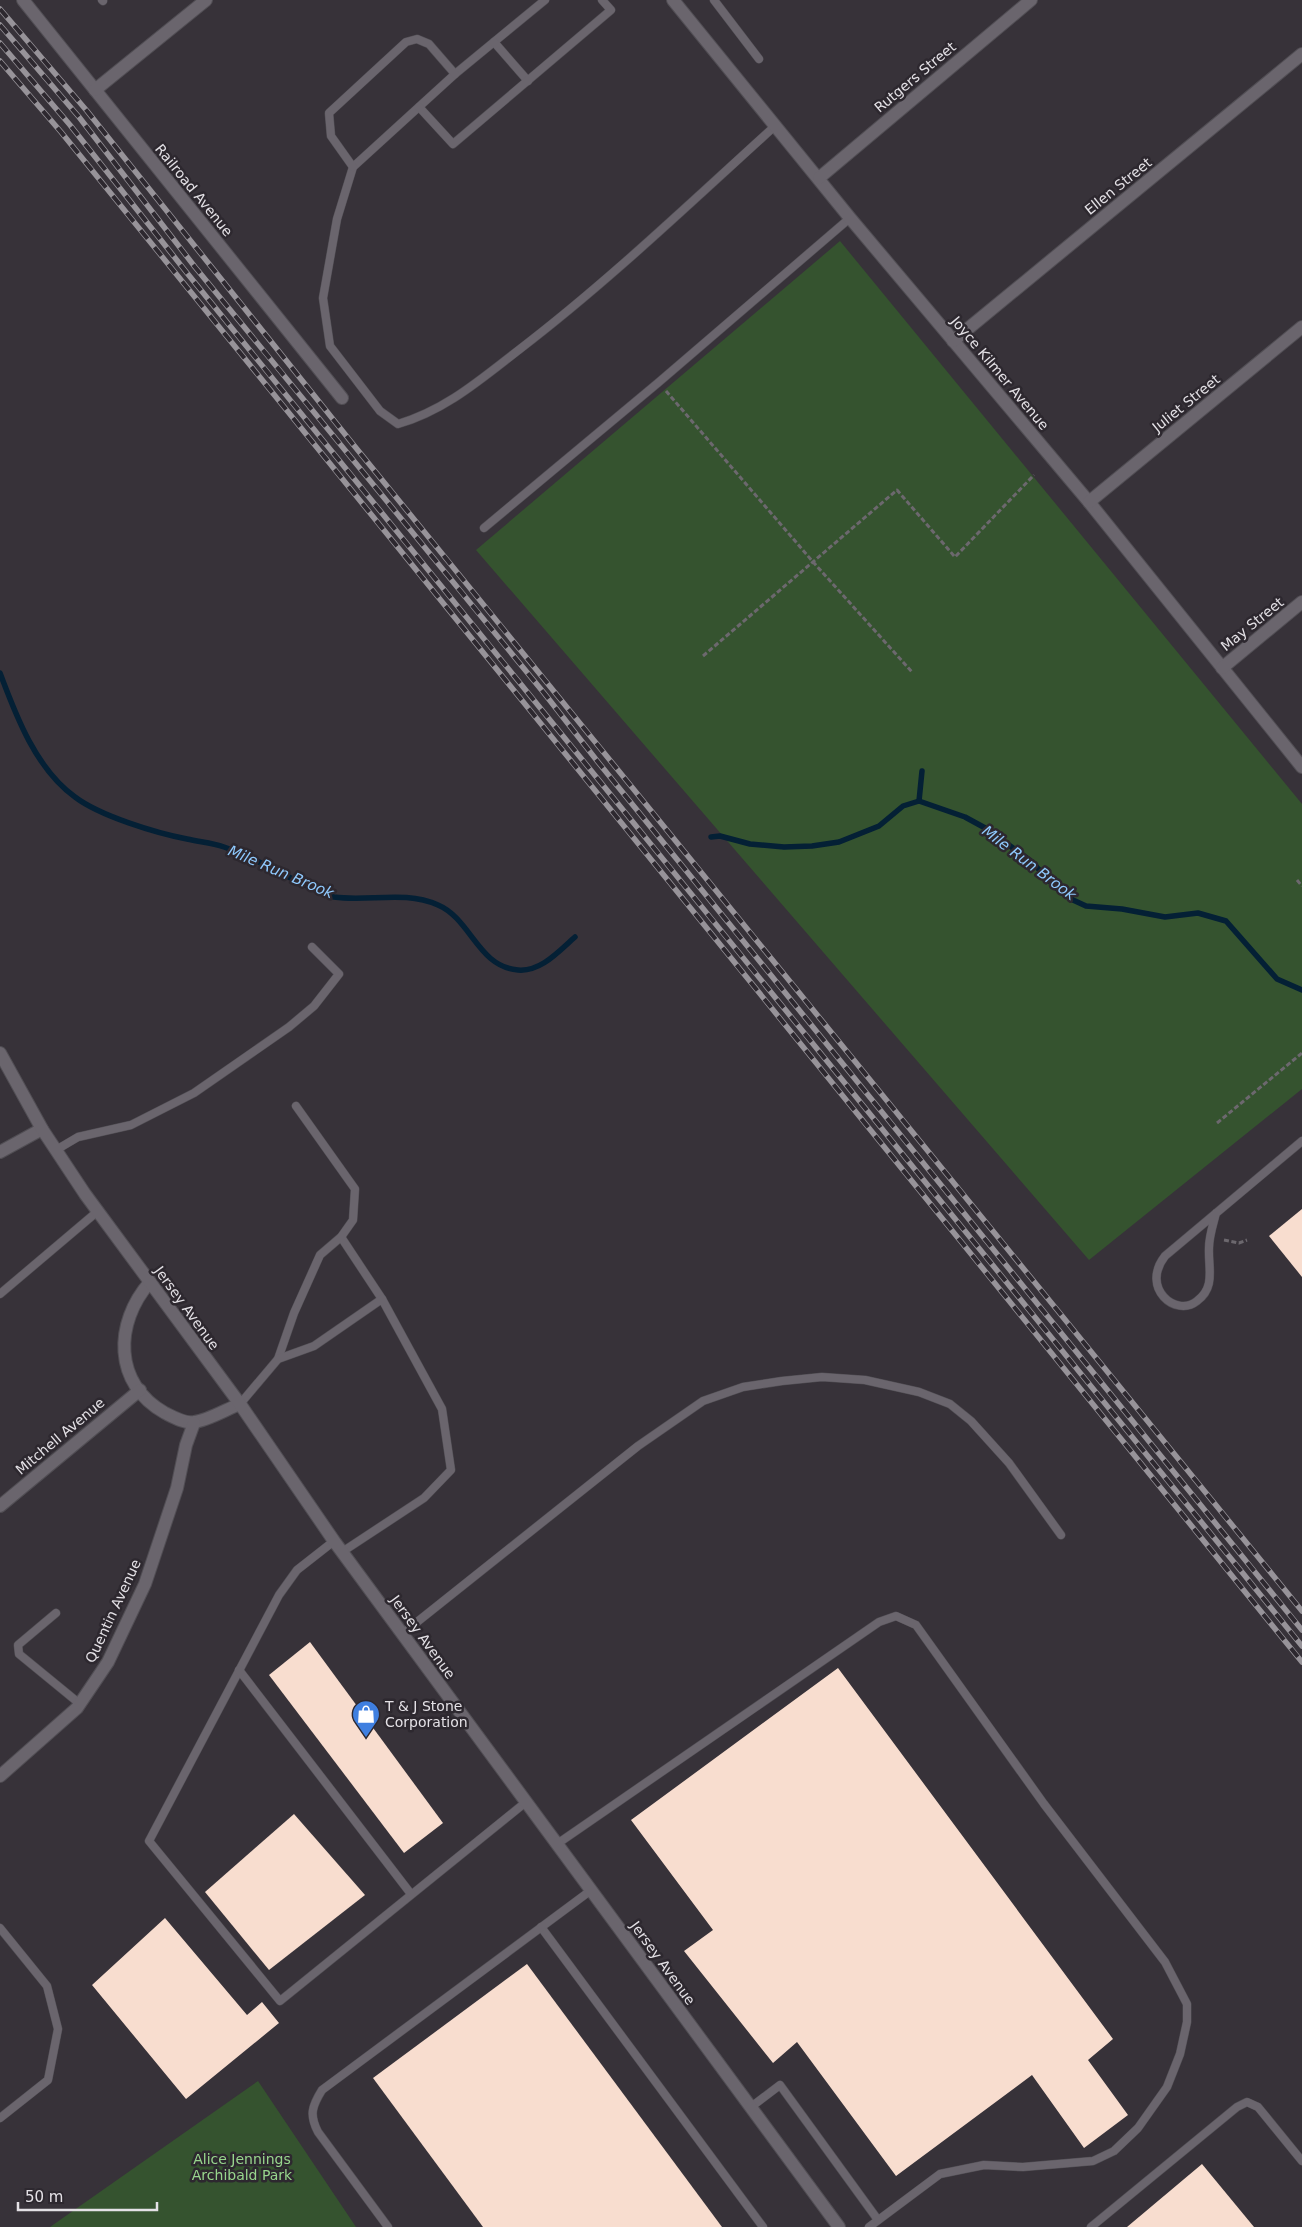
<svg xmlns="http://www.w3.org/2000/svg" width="1302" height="2227" font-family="'DejaVu Sans',sans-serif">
	<rect width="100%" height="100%" fill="#373239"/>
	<g fill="#35532f">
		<path d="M840,241l462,563v285l-213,171 -613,-710z"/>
		<path d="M258,2081l98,146h-306z"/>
	</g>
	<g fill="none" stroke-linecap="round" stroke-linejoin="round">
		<g stroke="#042035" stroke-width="5.5">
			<path d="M0,673c16,43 36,96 75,124 25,19 81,36 112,42 13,3 25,4 37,8 27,9 53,25 79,37 9,4 21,11 31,13 35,5 70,-7 104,8 33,14 40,62 80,65 23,2 41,-19 57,-33"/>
			<path d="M919,801l3,-30"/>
			<path d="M711,837l9,-1 30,8 34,3 28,-1 27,-4 40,-16 24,-20 16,-5 46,16 22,12 45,33 23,25 18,13 13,6 36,3 43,8 33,-4 28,8 51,58 25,11"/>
		</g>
	</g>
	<g fill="#f8ddcf">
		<path d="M1302,1209v68l-33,-41z"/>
		<path d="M310,1642l133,181 -39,30 -135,-178z"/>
		<path d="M838,1668l275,371 -25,21 40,55 -44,33 -52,-73 -136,101 -99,-134 -24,21 -89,-112 29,-21 -82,-110z"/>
		<path d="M294,1814l71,81 -96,75 -64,-78z"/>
		<path d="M165,1918l82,97 15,-13 17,21 -93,76 -94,-114z"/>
		<path d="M527,1964l195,263h-239l-110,-149z"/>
		<path d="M1202,2164l52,63h-127z"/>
	</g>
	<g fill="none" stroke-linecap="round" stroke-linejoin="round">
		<g stroke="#514e54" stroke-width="9">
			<g id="lane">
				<path d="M102,0l1,1"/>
				<path d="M545,0l-90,74 -102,93 -16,52 -14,79 7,48 50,65 18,13c48,-14 83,-45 122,-75 90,-69 171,-147 255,-223"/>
				<path d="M714,0l45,59"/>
				<path d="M494,42l34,39"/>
				<path d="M419,107l34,37 158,-134 -9,-10"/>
				<path d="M353,167l-22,-31 -2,-23 77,-71 11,-3 12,5 26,30"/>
				<path d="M484,528l175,-146 191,-164"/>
				<path d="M56,1150l22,-13 53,-12 63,-32 95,-66 25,-21 25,-32 -27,-27"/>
				<path d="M1216,1213c-3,12 -7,23 -7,35 -1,20 7,39 -12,53 -21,17 -57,-13 -32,-45l137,-115"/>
				<path d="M341,1237l41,62"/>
				<path d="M0,1294l98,-83"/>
				<path d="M278,1359l16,-46 26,-58 21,-18 12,-17 2,-31 -59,-83"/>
				<path d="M240,1404l38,-45 36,-13 68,-47 60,110 9,61 -27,28 -82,54"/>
				<path d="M334,1541l-37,29 -18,25 -130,246 131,160 246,-199"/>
				<path d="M56,1613l-38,32 1,9 61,50"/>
				<path d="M402,1634l236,-188 65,-45 40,-14 39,-6 40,-4 43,3 54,12 31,12 21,17 38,42 52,72"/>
				<path d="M239,1670l172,224"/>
				<path d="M557,1844l322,-222 17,-6 20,9 128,179 121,158 22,42v18l-7,32 -13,33 -29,41 -24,23 -21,10 -70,6 -39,-2 -44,9 -71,53"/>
				<path d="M541,1927l222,300"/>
				<path d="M0,1928l47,58 11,43 -10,51 -48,38"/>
				<path d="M751,2107l29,-22 98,135"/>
				<path d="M388,2227l-70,-95c-9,-17 -6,-26 4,-42l268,-199"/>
				<path d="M1091,2227l146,-120 10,-5 11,5 44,54"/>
			</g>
		</g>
		<g stroke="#514e54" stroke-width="14">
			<g id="street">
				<path d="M23,0l319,398"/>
				<path d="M673,0l177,218 239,284 213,265"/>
				<path d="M95,90l111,-90"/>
				<path d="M819,178l212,-178"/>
				<path d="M953,341l349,-287"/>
				<path d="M1089,502l213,-175"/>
				<path d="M1222,668l80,-66"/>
				<path d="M0,1152l42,-23"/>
				<path d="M150,1282c-36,41 -37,102 15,131 8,4 20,11 29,9 13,-1 33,-13 46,-18"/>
				<path d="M0,1506l140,-116"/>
				<path d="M0,1776l77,-68 31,-46 37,-78 32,-96 9,-43 8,-22"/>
			</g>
		</g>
		<g stroke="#514e54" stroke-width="14">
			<path id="secondary" d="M0,1053l42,76 43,65 155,210 94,137 505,686"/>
		</g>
		<g stroke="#6c686e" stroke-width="3" stroke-dasharray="5 2.5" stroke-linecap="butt">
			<path d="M666,391l148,172 98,109"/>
			<path d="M703,656l194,-166 58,67 79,-82"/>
			<path d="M1297,880l5,6"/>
			<path d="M1217,1123l85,-70"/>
			<path d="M1224,1240l15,3 8,-3"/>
		</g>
		<use href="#lane" stroke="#6a656d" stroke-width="8"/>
		<use href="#street" stroke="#6a656d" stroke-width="12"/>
		<use href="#secondary" stroke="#6a656d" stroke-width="12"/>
		<g stroke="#979399" stroke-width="5.5">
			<g id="rail">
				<path d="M0,9l87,102 265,332 950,1168"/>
				<path d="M0,25l79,92 116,150 349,426 54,69 704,868"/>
				<path d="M0,43l70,82 117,148 1115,1373"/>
				<path d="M0,61l61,71 1241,1530"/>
			</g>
		</g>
		<use href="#rail" stroke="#2d282f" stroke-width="4" stroke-dasharray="11" stroke-linecap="butt"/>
	</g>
	<defs>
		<g id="shop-pin" transform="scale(1.4375)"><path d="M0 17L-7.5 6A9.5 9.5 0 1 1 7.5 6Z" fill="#3f7fe0" stroke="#2d282f"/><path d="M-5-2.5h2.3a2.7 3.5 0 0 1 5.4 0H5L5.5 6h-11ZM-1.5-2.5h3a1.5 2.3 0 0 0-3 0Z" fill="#fff"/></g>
	</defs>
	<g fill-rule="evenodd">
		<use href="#shop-pin" x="366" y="1714"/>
	</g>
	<g text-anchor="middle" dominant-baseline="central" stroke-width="5" stroke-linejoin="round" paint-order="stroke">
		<g font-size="14" fill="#e4e1e6" stroke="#2d282f">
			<text transform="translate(915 77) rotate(-40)">Rutgers Street</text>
			<text transform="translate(1118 186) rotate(-39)">Ellen Street</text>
			<text transform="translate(194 190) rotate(51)">Railroad Avenue</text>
			<text transform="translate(1000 373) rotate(50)">Joyce Kilmer Avenue</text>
			<text transform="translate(1186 403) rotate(-39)">Juliet Street</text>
			<text transform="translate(1252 624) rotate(-39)">May Street</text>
			<text transform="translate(187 1308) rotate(54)">Jersey Avenue</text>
			<text transform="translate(60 1436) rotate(-40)">Mitchell Avenue</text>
			<text transform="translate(113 1611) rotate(-65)">Quentin Avenue</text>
			<text transform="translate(423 1637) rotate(54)">Jersey Avenue</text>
			<text transform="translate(663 1963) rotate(54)">Jersey Avenue</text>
		</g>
		<g font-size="14" fill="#e4e1e6" stroke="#2d282f" text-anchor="start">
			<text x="385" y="1706">T &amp; J Stone<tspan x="385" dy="16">Corporation</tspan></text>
		</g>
		<g font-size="14" fill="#98d68d" stroke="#2d282f">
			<text x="242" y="2159">Alice Jennings<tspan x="242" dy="16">Archibald Park</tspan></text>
		</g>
		<g font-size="15" font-style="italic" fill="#8fc9fd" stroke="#2d282f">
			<text transform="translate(1029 863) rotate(37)">Mile Run Brook</text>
			<text transform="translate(281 872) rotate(23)">Mile Run Brook</text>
		</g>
	</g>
	<path d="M18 2202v8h139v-8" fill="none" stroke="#e4e1e6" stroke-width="2.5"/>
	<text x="25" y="2202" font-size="15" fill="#e4e1e6" stroke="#2d282f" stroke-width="4" paint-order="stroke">50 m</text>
</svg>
